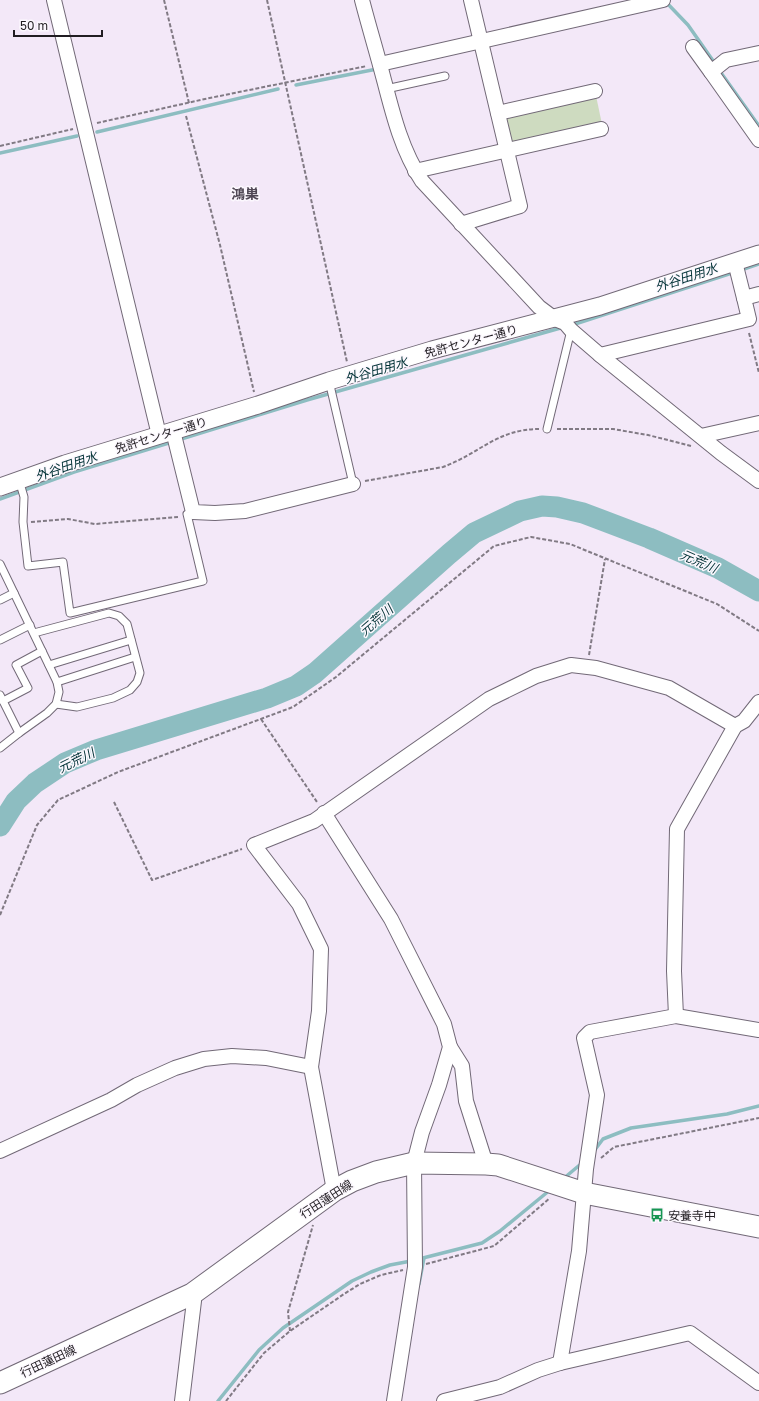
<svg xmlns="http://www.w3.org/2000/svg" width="759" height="1401" font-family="'Golos Text','Noto Sans JP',sans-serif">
	<rect width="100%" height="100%" fill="#f3e8f8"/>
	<path fill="#cedbc0" d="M595,91l8,38 -97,21 -8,-37z"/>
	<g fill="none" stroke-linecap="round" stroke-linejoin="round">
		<g stroke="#8dbdc1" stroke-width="3.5">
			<path d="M665,1l23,24 28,40"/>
			<path d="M719,70l40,56"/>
			<path d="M296,85l81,-16"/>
			<path d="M97,132l181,-43"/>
			<path d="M0,153l77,-17"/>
			<path d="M741,270l18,-6"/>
			<path d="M572,325l163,-53"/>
			<path d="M178,440l129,-40 257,-73"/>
			<path d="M0,499l74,-27 98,-30"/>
			<path d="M594,1151l9,-12 28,-11 96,-14 32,-8"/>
			<path d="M563,1179l19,-16"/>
			<path d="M419,1259l63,-16 18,-12 50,-41"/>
			<path d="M419,1284l5,-26"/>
			<path d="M218,1401l41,-51 24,-22 69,-47 19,-9 19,-7 21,-4"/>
		</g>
		<path stroke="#8dbdc1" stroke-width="21" d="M0,826l16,-25 19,-18 30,-20 31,-13 171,-52 29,-12 19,-13 134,-119 25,-21 46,-22 22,-5 15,1 26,6 66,25 69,30 41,23"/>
		<g stroke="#726977" stroke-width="9">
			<g id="service">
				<path d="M386,89l59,-13"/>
				<path d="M329,381l24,103"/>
				<path d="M547,429l24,-99"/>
				<path d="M19,480l5,17 -1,25 5,44 35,-4 7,51 133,-32 -16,-67 6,-2"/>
				<path d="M0,564l57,118 2,10 -3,12 -9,9 -28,20 -19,15"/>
				<path d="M0,600l14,-7"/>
				<path d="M34,633l75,-20 10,3 8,8 13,49 -3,9 -7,8 -17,8 -36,9 -21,-3"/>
				<path d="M0,640l30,-15"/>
				<path d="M49,665l82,-25"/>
				<path d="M57,682l78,-25"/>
				<path d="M0,695l19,38"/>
				<path d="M3,701l25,-13 -12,-23 26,-14"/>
			</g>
		</g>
		<g stroke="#726977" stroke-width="16">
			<g id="minor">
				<path d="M54,0l105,435"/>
				<path d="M362,0c7,27 15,53 22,80 9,35 18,71 38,101l117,126 16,12 10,4 6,7 29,25 121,98 38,28"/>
				<path d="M693,47l18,25 15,-12 33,-7"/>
				<path d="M380,64l283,-64"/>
				<path d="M711,72l48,68"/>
				<path d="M498,113l97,-22"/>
				<path d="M415,171l186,-42"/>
				<path d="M461,224l59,-18 -49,-206"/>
				<path d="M735,262l9,36"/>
				<path d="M600,355l149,-36 -5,-21 15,-4"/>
				<path d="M173,431l20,81 22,1 30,-2 108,-27"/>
				<path d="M701,436l58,-13"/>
				<path d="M324,813l67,106 53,105 6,23 -11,38 -17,47 -8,31 1,104 -21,134"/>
				<path d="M676,1016l-2,-45 3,-142 58,-103 9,-5 15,-19"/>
				<path d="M450,1047l12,19 4,35 20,63"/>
				<path d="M0,1151l111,-51 26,-15 38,-17 29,-9 28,-3 34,2 45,9"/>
				<path d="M335,1190l-2,-5 -22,-118 8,-56 2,-62 -22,-45 -45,-59 60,-24 175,-122 47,-23 35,-11 25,3 73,20 66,38"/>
				<path d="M560,1363l19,-112 7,-82 11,-74 -13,-57 6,-6 86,-16 83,14"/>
				<path d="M182,1401l12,-100 -2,-7"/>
				<path d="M444,1401l56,-14 38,-17 22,-7 130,-30 69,50"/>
			</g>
		</g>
		<g stroke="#726977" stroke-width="19">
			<path id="tertiary" d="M0,487l65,-23 193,-59 71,-24 103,-31 168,-44 159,-52"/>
		</g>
		<g stroke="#726977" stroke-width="23">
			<path id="primary" d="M0,1383l192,-89 143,-104 17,-9 24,-9 38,-9 72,1 12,1 86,28 175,34"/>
		</g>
		<g stroke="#817a84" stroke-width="2" stroke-dasharray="4 2" stroke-linecap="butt">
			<path d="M164,0l25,103"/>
			<path d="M267,0l80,362"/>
			<path d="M186,116l34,129 34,147"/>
			<path d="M97,123l108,-24 162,-33"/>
			<path d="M0,146l73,-17"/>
			<path d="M749,333l10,40"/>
			<path d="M557,429h56l35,6 43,11"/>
			<path d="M365,481l78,-14c36,-13 54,-38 96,-38"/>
			<path d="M31,522l37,-3 27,5 83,-7"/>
			<path d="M589,655l16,-96"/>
			<path d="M261,719l56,83"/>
			<path d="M114,802l38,78 90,-31"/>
			<path d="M0,915l37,-90 21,-25 60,-28 175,-65 43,-30 158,-131 37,-9 39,7 147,60 42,27"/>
			<path d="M601,1158l13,-11 145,-29"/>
			<path d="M426,1264l68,-18 56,-48"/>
			<path d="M290,1331l-2,-19 25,-87"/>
			<path d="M226,1401l38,-48 26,-22 54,-37 16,-10 21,-9 22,-5"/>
		</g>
		<use href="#service" stroke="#fff" stroke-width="7"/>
		<use href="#minor" stroke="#fff" stroke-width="14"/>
		<use href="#tertiary" stroke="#fff" stroke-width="17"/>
		<use href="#primary" stroke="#fff" stroke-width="21"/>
	</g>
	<defs>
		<g id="bus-bare" transform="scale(1.08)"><path d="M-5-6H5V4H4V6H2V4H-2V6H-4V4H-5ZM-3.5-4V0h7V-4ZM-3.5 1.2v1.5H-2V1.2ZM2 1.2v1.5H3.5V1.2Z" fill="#179553" stroke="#fcf8fe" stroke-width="2.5" paint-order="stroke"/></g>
	</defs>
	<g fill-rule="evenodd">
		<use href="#bus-bare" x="657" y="1215"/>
	</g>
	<g text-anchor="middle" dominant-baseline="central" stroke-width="3" stroke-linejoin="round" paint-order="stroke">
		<g font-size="12" fill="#211d22" stroke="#fcf8fe">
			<text transform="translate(471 341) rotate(-15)">免許センター通り</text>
			<text transform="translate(161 435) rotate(-17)">免許センター通り</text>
			<text transform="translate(326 1199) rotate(-33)">行田蓮田線</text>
			<text transform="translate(48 1361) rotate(-25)">行田蓮田線</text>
		</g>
		<g font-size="12" fill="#211d22" stroke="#fcf8fe" text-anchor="start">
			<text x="668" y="1215">安養寺中</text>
		</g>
		<g font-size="13" font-style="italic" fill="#003135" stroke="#fcf8fe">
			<text transform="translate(686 277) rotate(-18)">外谷田用水</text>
			<text transform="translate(376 370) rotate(-16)">外谷田用水</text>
			<text transform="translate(66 466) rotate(-19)">外谷田用水</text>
			<text transform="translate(699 561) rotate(23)">元荒川</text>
			<text transform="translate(376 620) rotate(-41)">元荒川</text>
			<text transform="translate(76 760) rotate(-26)">元荒川</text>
		</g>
		<g font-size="14" font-weight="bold" fill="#504855" stroke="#fcf8fe">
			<text x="245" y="193">鴻巣</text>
		</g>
	</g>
	<path d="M14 30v6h88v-6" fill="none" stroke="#211d22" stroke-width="2"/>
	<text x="20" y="30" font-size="12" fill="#211d22" stroke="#fcf8fe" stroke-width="3" paint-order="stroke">50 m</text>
</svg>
